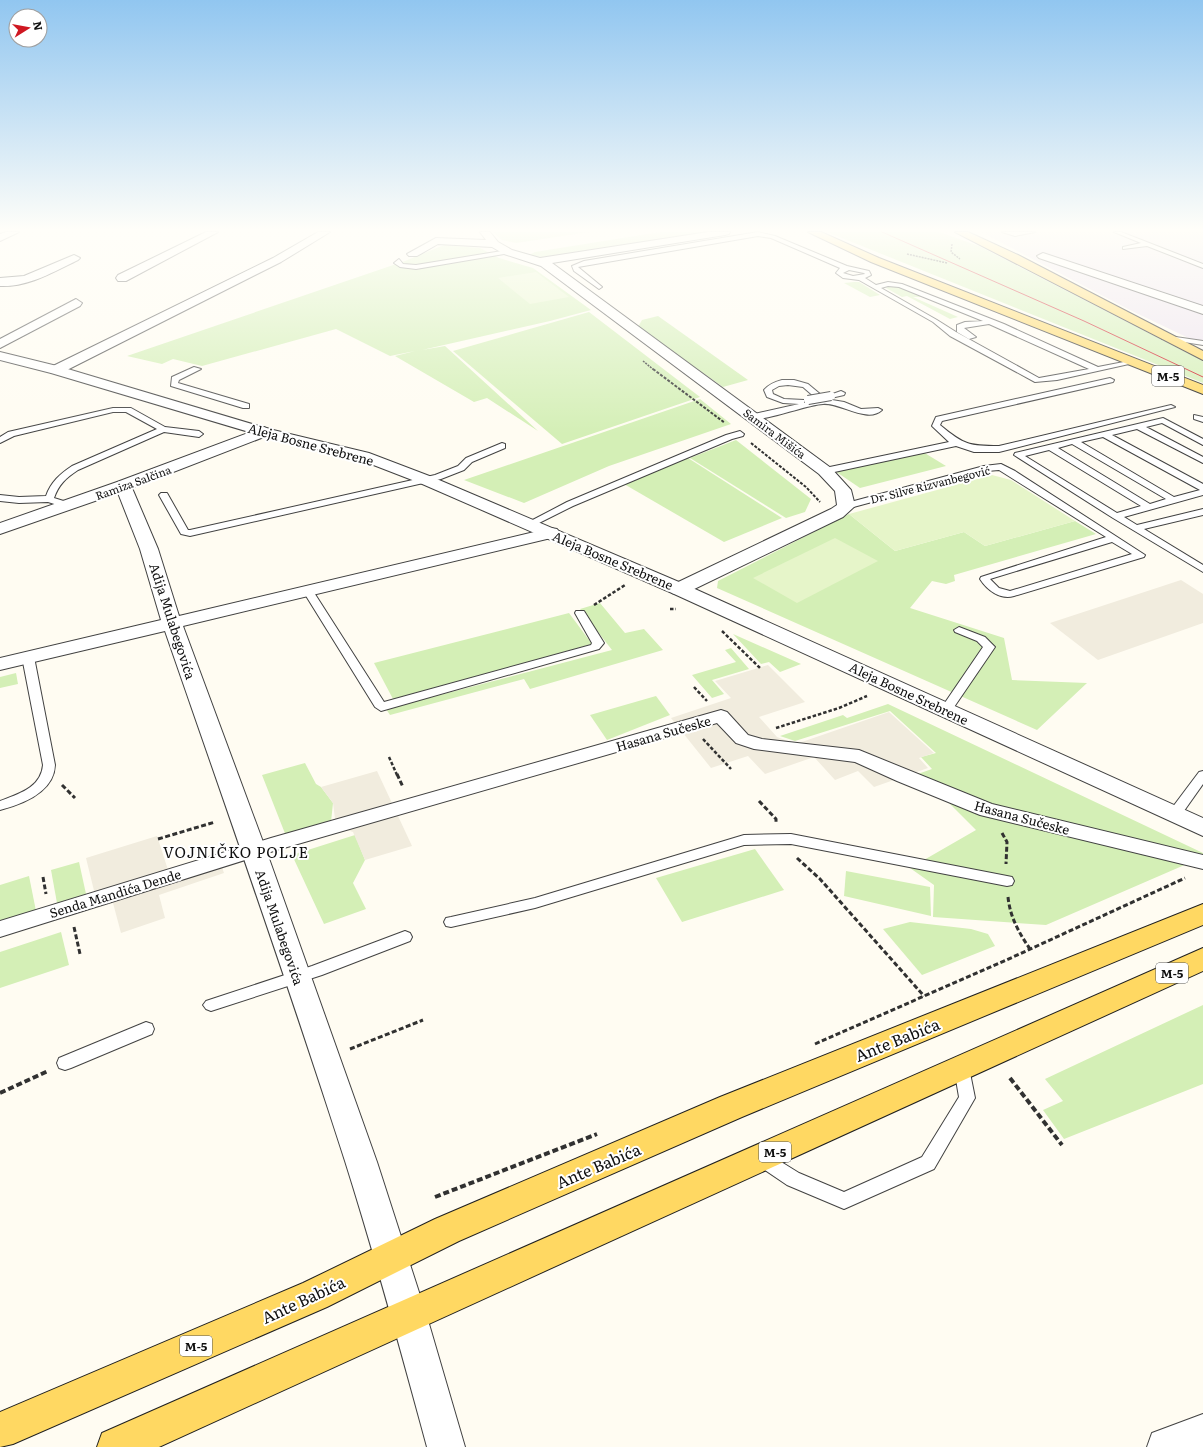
<svg xmlns="http://www.w3.org/2000/svg" width="1203" height="1447" font-family="Literata,serif">
	<rect width="100%" height="100%" fill="#fffcf2"/>
	<path fill="#ede3ef" d="M981,232h222v113l-73,-35z"/>
	<g fill="#d4efb6">
		<path d="M493,232h96l-73,11 -14,-3z"/>
		<path d="M660,232h46l-164,25 -13,-2 6,-3z"/>
		<path d="M827,232h112l40,14 224,115v22z"/>
		<path d="M444,245l36,3 19,10 34,10 58,42 -41,11 -128,29 23,-4 93,85 -51,-33 -13,4 -79,-46 20,-5 -25,5 -54,-27 -134,37 -29,-7 -11,5 -35,-8 278,-95z"/>
		<path d="M854,282h5l21,13 -10,2 -26,-14z"/>
		<path d="M889,285l9,1 24,11h-9l45,20 -8,2 -43,-23 -5,1 -16,-9z"/>
		<path d="M589,312l111,85 -138,47 -109,-93z"/>
		<path d="M658,316l90,64 -25,7 -85,-60 4,-7z"/>
		<path d="M700,399l31,25 -122,42 -85,37 -60,-23z"/>
		<path d="M736,440l75,59 -6,13 -19,6 -96,-60z"/>
		<path d="M923,452l23,14 -86,22 -25,-17z"/>
		<path d="M688,458l94,60 -58,24 -100,-58z"/>
		<path d="M849,514l46,37 69,-19 21,14 90,-25 21,13 -142,41 1,6 -9,3 -14,-3 -22,27 94,30 8,42 75,3 -50,47 -320,-142 1,-7z"/>
		<path d="M600,603l25,30 19,-4 19,21 -133,39 -6,-10 -134,36 -4,-6 226,-59 -32,-41z"/>
		<path d="M569,613l23,31 -199,55 -19,-36z"/>
		<path d="M733,634l68,30 -21,8 -11,-10 -8,2z"/>
		<path d="M731,648l18,21 -37,11 12,14 -12,4 -20,-23 44,-13 -11,-12z"/>
		<path d="M16,673l2,11 -18,4v-11z"/>
		<path d="M656,696l14,19 -63,25 -17,-25z"/>
		<path d="M888,704l315,149v4l-157,68 -113,-8 1,-32 -24,-17 66,-38 -33,-33 -31,-21 20,-7 -11,-12 15,-4 -46,-42 -95,30 -15,-5 63,-21 4,3z"/>
		<path d="M305,763l11,21 5,3 12,16 -2,19 -45,14 -24,-61z"/>
		<path d="M355,835l10,25 -12,23 13,26 -42,15 -32,-69z"/>
		<path d="M755,849l29,41 -102,32 -26,-44z"/>
		<path d="M79,862l7,32 -29,9 -6,-33z"/>
		<path d="M846,871l84,16 1,29 -87,-20z"/>
		<path d="M29,876l7,35 -36,11v-37z"/>
		<path d="M910,922l61,7 17,5 7,12 -73,29 -39,-46z"/>
		<path d="M61,932l8,33 -69,23v-36z"/>
		<path d="M1203,1005v79l-139,55 -21,-29 20,-9 -18,-22z"/>
	</g>
	<g fill="#e6f5c9">
		<path d="M536,272l33,25 -39,7 -32,-26z"/>
		<path d="M992,475l19,5 64,41 -90,25 -21,-14 -69,19 -46,-37z"/>
		<path d="M835,538l43,23 -81,42 -44,-25z"/>
	</g>
	<g fill="#f1ecde">
		<path d="M1181,580l22,14v29l-105,37 -48,-37z"/>
		<path d="M768,665l37,37 -46,15 18,20 19,7 93,-32 45,41 -15,5 9,10 -54,19 -16,-16 -23,9 -21,-23 -49,17 -17,-18 -37,12 -40,-50 60,-20 -16,-17z"/>
		<path d="M377,771l35,75 -47,14 -12,-28 -6,-2 -7,2 -4,-5 -3,-24 -12,-16z"/>
		<path d="M157,836l11,34 49,-16 7,19 -65,22 6,23 -44,15 -8,-30 -15,4 -12,-49z"/>
	</g>
	<g fill="none" stroke-linecap="round" stroke-linejoin="round">
		<g stroke="#424242" stroke-width="2">
			<g id="service">
				<path d="M758,232l17,4 72,30 22,5 2,4 -6,3 11,7 12,-3 14,2 102,40 94,43 36,-7 4,2 -81,18 -22,2 -85,-46 -17,-14 -74,-42 -16,-2 -7,-5 4,-5 -69,-30 -13,-2 -180,31 23,19 1,1 -3,2 -25,-18 -2,-5 12,-5zM849,270l15,3 1,1 -12,2 -10,-3zM888,286l11,1 84,34 -18,1 -8,3v7l12,7 7,-2 -12,-9 25,-4 100,45 -50,9 -83,-46 -19,-12 -56,-32z"/>
				<path d="M1002,232h33l-20,4z"/>
				<path d="M1114,232h7l82,32v4l-56,-22 -24,3v-2l18,-4z"/>
				<path d="M508,250l2,1v2l-94,16 -16,-2 -6,-4 5,-4 4,5 13,1z"/>
				<path d="M1162,335l41,6v4l-38,-6h-3z"/>
				<path d="M194,367l7,2 -22,11 -1,3 71,21v4h-6l-72,-22 1,-9z"/>
				<path d="M1110,378l4,2 -1,2 -171,39 -2,4c24,20 29,21 59,21l172,-41 4,2 -176,45h-25l-18,-6 -131,28 -4,-3 4,-3 124,-26 -17,-16 4,-9z"/>
				<path d="M782,380h12l14,4 18,15 18,3 17,7 17,-1 4,2c-15,14 -42,-8 -59,-6 -17,1 -60,18 -73,15v-4l49,-11 -16,-1 -16,-6 -3,-7c5,-6 11,-8 18,-10zM788,385l15,2 15,13 -14,3v-3l-20,-1 -11,-5 -1,-4 7,-4z"/>
				<path d="M841,391l4,2 -1,2 -13,3 -4,-2z"/>
				<path d="M113,408h18l34,19 34,4 4,3 -4,3 -35,-5 -86,38c-12,8 -19,14 -24,28l16,5v4l-3,1 -19,-6 -29,1 -19,-2v-6l19,2 27,-1c5,-14 14,-22 26,-30l85,-37 -31,-17h-13l-99,24 -14,7v-6l8,-5z"/>
				<path d="M1194,415l9,2v5l-9,-3z"/>
				<path d="M1163,418l40,21v6l-41,-22 -16,4 57,30v6l-66,-34 -25,6 91,49v11l-79,22 13,8 66,-16v6l-59,14 59,36v7l-90,-54 -99,-63 1,-2zM1103,437l97,53 -26,7 -93,-55zM1072,444l94,55 -16,5 -92,-56zM1049,450l92,56 -24,7 -92,-57z"/>
				<path d="M740,431l4,3 -1,2 -11,3 -159,67 -40,20h-6l-2,-2 42,-22 159,-67z"/>
				<path d="M502,443l3,1v4l-33,14 -8,8 -23,9 -251,57 -9,-2 -22,-39 2,-2h6l21,37h2l245,-55 23,-9 8,-8z"/>
				<path d="M1001,464l14,7 130,84 -1,2 -130,39c-14,4 -27,-6 -34,-17l1,-2 125,-40 -107,-67 -12,1 -141,38 -5,-3 2,-2 141,-38zM1112,542l20,12 -122,37 -11,-3 -9,-9z"/>
				<path d="M308,588l5,3 71,111 207,-57 1,-2 -17,-30 1,-2h8l20,32 -5,6 -218,62 -6,-4 -72,-116z"/>
				<path d="M959,627l26,10 10,10 -45,66 -4,1 -6,-4 43,-63 -6,-6 -22,-9 -1,-2z"/>
				<path d="M28,654l6,3 21,108c-1,27 -32,39 -55,45v-9c18,-7 41,-13 43,-36l-21,-108z"/>
				<path d="M1203,771v13l-24,34h-10l-2,-3 2,-3 30,-40z"/>
				<path d="M791,834l216,42 5,1 2,4 -2,4 -5,1 -216,-42 -47,1 -209,63 -84,19 -5,-1 -2,-4 2,-4 5,-1 84,-19 209,-63z"/>
				<path d="M405,931l5,2 2,4 -2,4 -88,34 -111,36 -5,-2 -3,-4 3,-4 106,-35z"/>
				<path d="M146,1022l6,2 2,5 -2,5 -81,34 -6,2 -6,-2 -2,-5 2,-5z"/>
				<path d="M962,1061l6,2 7,35 -41,71 -90,40 -57,-24 -31,-21 -3,-6 3,-6 6,-2 37,23 45,19 78,-35 37,-60 -5,-29 2,-5z"/>
			</g>
		</g>
		<g stroke="#424242" stroke-width="2">
			<path id="pedestrian" d="M721,710l6,2 21,23 14,4 97,11 133,54 211,51v14l-223,-54 -83,-34 -42,-19 -101,-13 -18,-6 -19,-20 -440,127 -277,87v-16l271,-83z"/>
		</g>
		<g stroke="#424242" stroke-width="2">
			<g id="minor">
				<path d="M6,232h13l-19,9v-7z"/>
				<path d="M206,232h12l-92,49h-8l-2,-3 2,-3z"/>
				<path d="M318,232h12l-49,30 -220,111h-10l-2,-3 2,-3 222,-109z"/>
				<path d="M480,232h10l8,10 14,8 28,8 168,-26h22l-1,2 -4,1 -173,28 279,205 20,22 4,16 -12,11 -157,76 -7,2 -7,-2 -2,-4 2,-4 159,-76 6,-4 -2,-14 -16,-17 -278,-208 -37,-12 -12,-7 -54,-3 -21,12h-8l-2,-2 29,-16 50,2z"/>
				<path d="M1043,253l160,53v8l-164,-56 -2,-2z"/>
				<path d="M74,255l6,3 -2,2c-25,12 -49,27 -78,26v-8l24,-2z"/>
				<path d="M76,299l6,4 -2,3 -80,42v-9z"/>
				<path d="M264,427l5,2 3,3 -3,3 -137,53 26,61 21,67 372,-88 6,1 3,4 -3,4 -6,1 -368,88 83,224 111,312 50,155 38,130h-38c-26,-96 -52,-191 -82,-286 -57,-178 -119,-354 -180,-530l-165,39v-12l161,-38 -21,-71 -22,-56 -118,41v-11l117,-41z"/>
				<path d="M1203,1414v33h-56l5,-14z"/>
			</g>
		</g>
		<g stroke="#424242" stroke-width="2">
			<path id="tertiary" d="M0,352l61,15 208,62 100,24 63,24 254,108 517,233v18l-531,-243 -252,-110 -62,-24 -99,-24 -208,-62 -51,-13z"/>
		</g>
		<g stroke="#202020" stroke-width="2">
			<g id="primary">
				<path d="M808,232h13l58,26 324,127v9l-332,-132z"/>
				<path d="M955,232h13l50,23 185,96v9z"/>
				<path d="M1203,904v21l-461,192 -283,124 -132,66 -314,137 -13,3v-35l303,-129 132,-64 285,-122z"/>
				<path d="M1203,948v23l-1044,476h-62l5,-14z"/>
			</g>
		</g>
		<g stroke="#313131" stroke-width="1.5" stroke-dasharray="2 1" stroke-linecap="butt">
			<path d="M952,244l-1,8 9,7"/>
			<path d="M907,254l40,9"/>
			<path d="M643,361l11,9"/>
		</g>
		<g stroke="#313131" stroke-width="2" stroke-dasharray="3 1.5" stroke-linecap="butt">
			<path d="M653,369l72,54"/>
			<path d="M751,443l55,44 14,15"/>
		</g>
		<g stroke="#313131" stroke-width="2.5" stroke-dasharray="3.5 2" stroke-linecap="butt">
			<path d="M594,605l31,-20"/>
			<path d="M670,609h6"/>
			<path d="M722,631l38,37"/>
			<path d="M694,687l13,14"/>
			<path d="M776,728l63,-20 28,-12"/>
			<path d="M703,739l28,30"/>
			<path d="M389,757l8,18"/>
		</g>
		<g stroke="#313131" stroke-width="3" stroke-dasharray="5 2.5" stroke-linecap="butt">
			<path d="M397,774l6,13"/>
			<path d="M62,785l13,13"/>
			<path d="M759,801l17,18v4"/>
			<path d="M1002,833l5,9 -1,22"/>
			<path d="M158,839l57,-17"/>
			<path d="M797,858l23,21 104,117"/>
			<path d="M43,877l3,17"/>
			<path d="M1008,897c2,20 11,36 22,52"/>
			<path d="M74,927l6,27"/>
			<path d="M815,1044l198,-87 172,-79"/>
			<path d="M350,1049l73,-29"/>
		</g>
		<g stroke="#313131" stroke-width="4" stroke-dasharray="6 3" stroke-linecap="butt">
			<path d="M1010,1078l52,67"/>
			<path d="M0,1093l48,-22"/>
			<path d="M435,1197l162,-63"/>
		</g>
		<use href="#service" fill="#fff" fill-rule="evenodd"/>
		<use href="#pedestrian" fill="#fff" fill-rule="evenodd"/>
		<use href="#minor" fill="#fff" fill-rule="evenodd"/>
		<use href="#tertiary" fill="#fff" fill-rule="evenodd"/>
		<use href="#primary" fill="#ffd862" fill-rule="evenodd"/>
		<path stroke="#cf1721" stroke-width="1" d="M882,232l202,89 119,56"/>
		<g stroke="#424242" stroke-width="10" stroke-linecap="butt">
			<path id="service-bridge" d="M808,400l23,-4"/>
		</g>
		<use href="#service-bridge" stroke="#fff" stroke-width="8"/>
	</g>
	<linearGradient id="sky" x2="0" y2="1"><stop stop-color="#91c6f0"/><stop offset="0.53" stop-color="#fffef9"/><stop offset="1" stop-color="#fffef9" stop-opacity="0"/></linearGradient>
	<rect width="1203" height="434" fill="url(#sky)"/>
	<g text-anchor="middle" dominant-baseline="central" stroke-width="4" stroke-linejoin="round" paint-order="stroke">
		<g font-size="11" fill="#0f0f0f" stroke="#fff">
			<text transform="translate(775 433) rotate(37)">Samira Mišića</text>
			<text transform="translate(133 482) rotate(-20)">Ramiza Salčina</text>
			<text transform="translate(930 484) rotate(-14)">Dr. Silve Rizvanbegović</text>
		</g>
		<g fill="#fff" stroke="#575757" stroke-width="1">
			<rect x="1152" y="366" width="32" height="20" rx="3"/>
			<rect x="1156" y="963" width="32" height="20" rx="3"/>
			<rect x="759" y="1142" width="32" height="20" rx="3"/>
			<rect x="180" y="1336" width="32" height="20" rx="3"/>
		</g>
		<g font-size="12" font-weight="bold" fill="#0f0f0f">
			<text x="1168" y="376">M-5</text>
			<text x="1172" y="973">M-5</text>
			<text x="775" y="1152">M-5</text>
			<text x="196" y="1346">M-5</text>
		</g>
		<g font-size="13" fill="#0f0f0f" stroke="#fff">
			<text transform="translate(311 444) rotate(15)">Aleja Bosne Srebrene</text>
			<text transform="translate(613 560) rotate(23)">Aleja Bosne Srebrene</text>
			<text transform="translate(173 621) rotate(72)">Adija Mulabegovića</text>
			<text transform="translate(909 693) rotate(25)">Aleja Bosne Srebrene</text>
			<text transform="translate(663 733) rotate(-16)">Hasana Sučeske</text>
			<text transform="translate(1022 817) rotate(15)">Hasana Sučeske</text>
			<text transform="translate(115 893) rotate(-17)">Senda Mandića Dende</text>
			<text transform="translate(280 927) rotate(71)">Adija Mulabegovića</text>
		</g>
		<g font-size="15" letter-spacing="1" fill="#0f0f0f" stroke="#fff">
			<text x="236" y="851">VOJNIČKO POLJE</text>
		</g>
		<g font-size="16" fill="#0f0f0f" stroke="#fff">
			<text transform="translate(897 1039) rotate(-22)">Ante Babića</text>
			<text transform="translate(598 1165) rotate(-23)">Ante Babića</text>
			<text transform="translate(303 1299) rotate(-25)">Ante Babića</text>
		</g>
	</g>
	<g transform="translate(28 28) rotate(79)"><circle r="19" fill="#ffffff" stroke="#9f9f9f"/>
	<path d="M0-3L7 15L0 10L-7 15Z" fill="#cf1721"/>
	<text y="-6" font-size="11" font-weight="bold" text-anchor="middle" fill="#0f0f0f">N</text>
	</g>
</svg>
